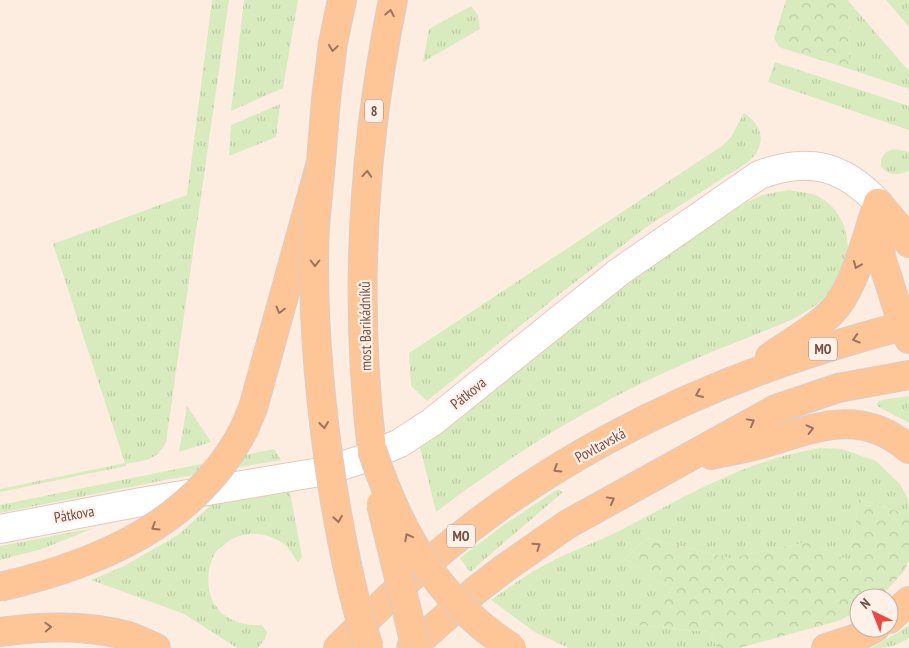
<svg xmlns="http://www.w3.org/2000/svg" width="909" height="648" font-family="'PT Sans Narrow',sans-serif">
	<defs>
		<pattern id="grass-tufts" width="24" height="20" patternUnits="userSpaceOnUse" patternTransform="scale(1.25)"><rect width="24" height="20" fill="#d8ebbe"/><path d="M3 7l-1-3M5 7V3M7 7l1-3M15 17l-1-3M17 17v-4M19 17l1-3" fill="none" stroke="#bdcba5"/></pattern>
		<pattern id="forest-crowns" width="20" height="18" patternUnits="userSpaceOnUse" patternTransform="scale(1.25)"><rect width="20" height="18" fill="#d8ebbe"/><path d="M2 6a3 3 0 1 1 6 0M12 15a3 3 0 1 1 6 0" fill="none" stroke="#bdcba5"/></pattern>
	</defs>
	<rect width="100%" height="100%" fill="#fdede0"/>
	<g fill="url(#grass-tufts)">
		<path d="M212,0h17l-63,442c-9,19 -21,18 -40,22v2l-126,26v-3l125,-26 -72,-219 134,-49z"/>
		<path d="M244,0h54l-15,88 -52,23z"/>
		<path d="M886,0h23v27z"/>
		<path d="M850,3l59,68v18l-60,-20z"/>
		<path d="M471,6l7,9 2,14 -57,33 6,-33z"/>
		<path d="M775,62l134,44v24l-141,-48z"/>
		<path d="M280,104l-4,33 -47,19 2,-31z"/>
		<path d="M744,113c20,13 23,33 4,49l-103,66 -84,65 -134,108 -16,-15 -2,-33 313,-207 9,-9z"/>
		<path d="M894,149l15,3v19c-12,4 -18,6 -28,-4v-8l5,-7z"/>
		<path d="M789,190c8,2 19,2 26,5 25,10 38,41 31,66 -3,14 -14,29 -24,39 -20,18 -46,26 -70,36 -28,11 -56,22 -84,35 -84,38 -158,85 -232,141l-16,-65 243,-193 88,-54 11,-5z"/>
		<path d="M909,396v27l-32,-17v-3l4,-3z"/>
		<path d="M187,406l24,36 -32,10z"/>
		<path d="M821,448l21,1 34,12 24,23 8,15 1,16 -50,-16 -9,62 -41,-19 -80,16 -82,-20 -22,21 48,31 -42,34 79,8 7,16h-148l-33,-15 -45,-33c20,-14 39,-28 61,-39 23,-11 46,-20 69,-31 65,-34 127,-71 200,-82z"/>
		<path d="M274,449l7,11 -116,20 -165,33v-8z"/>
		<path d="M558,489l5,3 -93,80 -10,-14 45,-34z"/>
		<path d="M290,492l12,65 -4,6c-5,-8 -9,-17 -17,-21 -19,-11 -40,-12 -57,3 -3,2 -7,5 -9,8 -13,24 -8,57 20,68 8,4 18,4 27,4l5,7 -2,7 -7,9h-21l-53,-34 -93,-34 33,-14 54,-31 33,-30z"/>
		<path d="M94,528l-52,21 -42,11v-14z"/>
		<path d="M909,625v13c-14,9 -22,10 -38,10l30,-17z"/>
	</g>
	<g fill="url(#forest-crowns)">
		<path d="M786,0h62l2,3 -1,66 -70,-22 -5,-9z"/>
		<path d="M859,499l50,16v45l-5,11 -18,20 -8,7h-19v13l-21,10 -99,27h-22l-7,-16 -80,-8 43,-34 -48,-31 22,-21 82,20 80,-16 41,19z"/>
	</g>
	<g fill="none" stroke-linecap="round" stroke-linejoin="round">
		<g stroke="#e3c9bf" stroke-width="30">
			<path id="minor" d="M0,529l141,-27 185,-31 37,-12 37,-16 32,-21 187,-150 140,-97c48,-18 83,-11 119,28"/>
		</g>
		<g stroke="#d8cecb" stroke-width="30">
			<g id="major">
				<path d="M878,203l22,26 9,14"/>
				<path d="M879,217l2,40 22,69 6,13"/>
				<path d="M770,357c21,-15 51,-31 67,-51 20,-26 30,-72 41,-103"/>
				<path d="M245,427l8,-19 68,-246 5,-63 7,-56 9,-43"/>
				<path d="M372,450c-18,-149 -9,-303 21,-450"/>
				<path d="M711,455c19,-4 38,-7 57,-13 52,-16 94,-33 141,7"/>
				<path d="M889,619l20,-18"/>
				<path d="M0,632c42,-6 86,-8 128,4 9,3 19,8 28,12"/>
				<path d="M338,648c28,-28 55,-56 85,-81 113,-99 249,-170 391,-215 32,-10 63,-20 95,-27"/>
				<path d="M411,648l64,-57 30,-23 63,-44 208,-115 62,-21 71,-13"/>
				<path d="M826,648l28,-9 21,-11"/>
			</g>
		</g>
		<use href="#minor" stroke="#fff" stroke-width="28"/>
		<use href="#major" stroke="#fec596" stroke-width="28"/>
		<g stroke="#d8cecb" stroke-width="30" stroke-linecap="butt">
			<g id="major-bridge">
				<path d="M321,162c-2,21 -4,43 -6,64 -4,87 5,178 18,264 9,53 19,106 36,158"/>
				<path d="M372,450c27,82 66,151 140,198"/>
				<path d="M381,504l35,144"/>
				<path d="M0,587c99,-23 197,-64 245,-160"/>
			</g>
		</g>
		<use href="#major-bridge" stroke="#fec596" stroke-width="28"/>
	</g>
	<defs><path id="oneway-chevron" d="M-2-3.5L2.5 0L-2 3.5" fill="none" stroke-width="1.6" stroke-linecap="round" stroke-linejoin="round" transform="scale(1.25)"/></defs>
	<g stroke="#9d725f">
		<use href="#oneway-chevron" transform="translate(390 13) rotate(-79)"/>
		<use href="#oneway-chevron" transform="translate(333 48) rotate(98)"/>
		<use href="#oneway-chevron" transform="translate(367 174) rotate(-86)"/>
		<use href="#oneway-chevron" transform="translate(315 263) rotate(90)"/>
		<use href="#oneway-chevron" transform="translate(857 265) rotate(112)"/>
		<use href="#oneway-chevron" transform="translate(280 310) rotate(105)"/>
		<use href="#oneway-chevron" transform="translate(856 339) rotate(164)"/>
		<use href="#oneway-chevron" transform="translate(699 394) rotate(155)"/>
		<use href="#oneway-chevron" transform="translate(751 422) rotate(-29)"/>
		<use href="#oneway-chevron" transform="translate(324 425) rotate(83)"/>
		<use href="#oneway-chevron" transform="translate(810 429) rotate(-14)"/>
		<use href="#oneway-chevron" transform="translate(557 469) rotate(148)"/>
		<use href="#oneway-chevron" transform="translate(611 500) rotate(-29)"/>
		<use href="#oneway-chevron" transform="translate(338 519) rotate(81)"/>
		<use href="#oneway-chevron" transform="translate(155 527) rotate(148)"/>
		<use href="#oneway-chevron" transform="translate(408 537) rotate(-118)"/>
		<use href="#oneway-chevron" transform="translate(537 546) rotate(-35)"/>
		<use href="#oneway-chevron" transform="translate(48 627) rotate(-2)"/>
	</g>
	<g text-anchor="middle" dominant-baseline="central" stroke-width="4.5" stroke-linejoin="round" paint-order="stroke">
		<g fill="#fff1e7" stroke="#9e8077" stroke-width="1">
			<rect x="365" y="99.5" width="18" height="23" rx="4"/>
			<rect x="809" y="337.5" width="28" height="23" rx="4"/>
			<rect x="447" y="524.5" width="28" height="23" rx="4"/>
		</g>
		<g font-size="14" font-weight="bold" fill="#744f47">
			<text x="374" y="111">8</text>
			<text x="823" y="349">MO</text>
			<text x="461" y="536">MO</text>
		</g>
		<g font-size="15" fill="#744f47" stroke="#fff1e7">
			<text transform="translate(365 326) rotate(-91)">most Barikádníků</text>
			<text transform="translate(468 393) rotate(-39)">Pátkova</text>
			<text transform="translate(600 445) rotate(-29)">Povltavská</text>
			<text transform="translate(74 514) rotate(-10)">Pátkova</text>
		</g>
	</g>
	<g transform="translate(874 613) rotate(317)"><circle r="24" fill="#fff1e7" stroke="#c7b0a7"/>
	<path d="M0-4L9 19L0 12L-9 19Z" fill="#ec4840"/>
	<text y="-8" font-size="14" font-weight="bold" text-anchor="middle" fill="#744f47">N</text>
	</g>
</svg>
